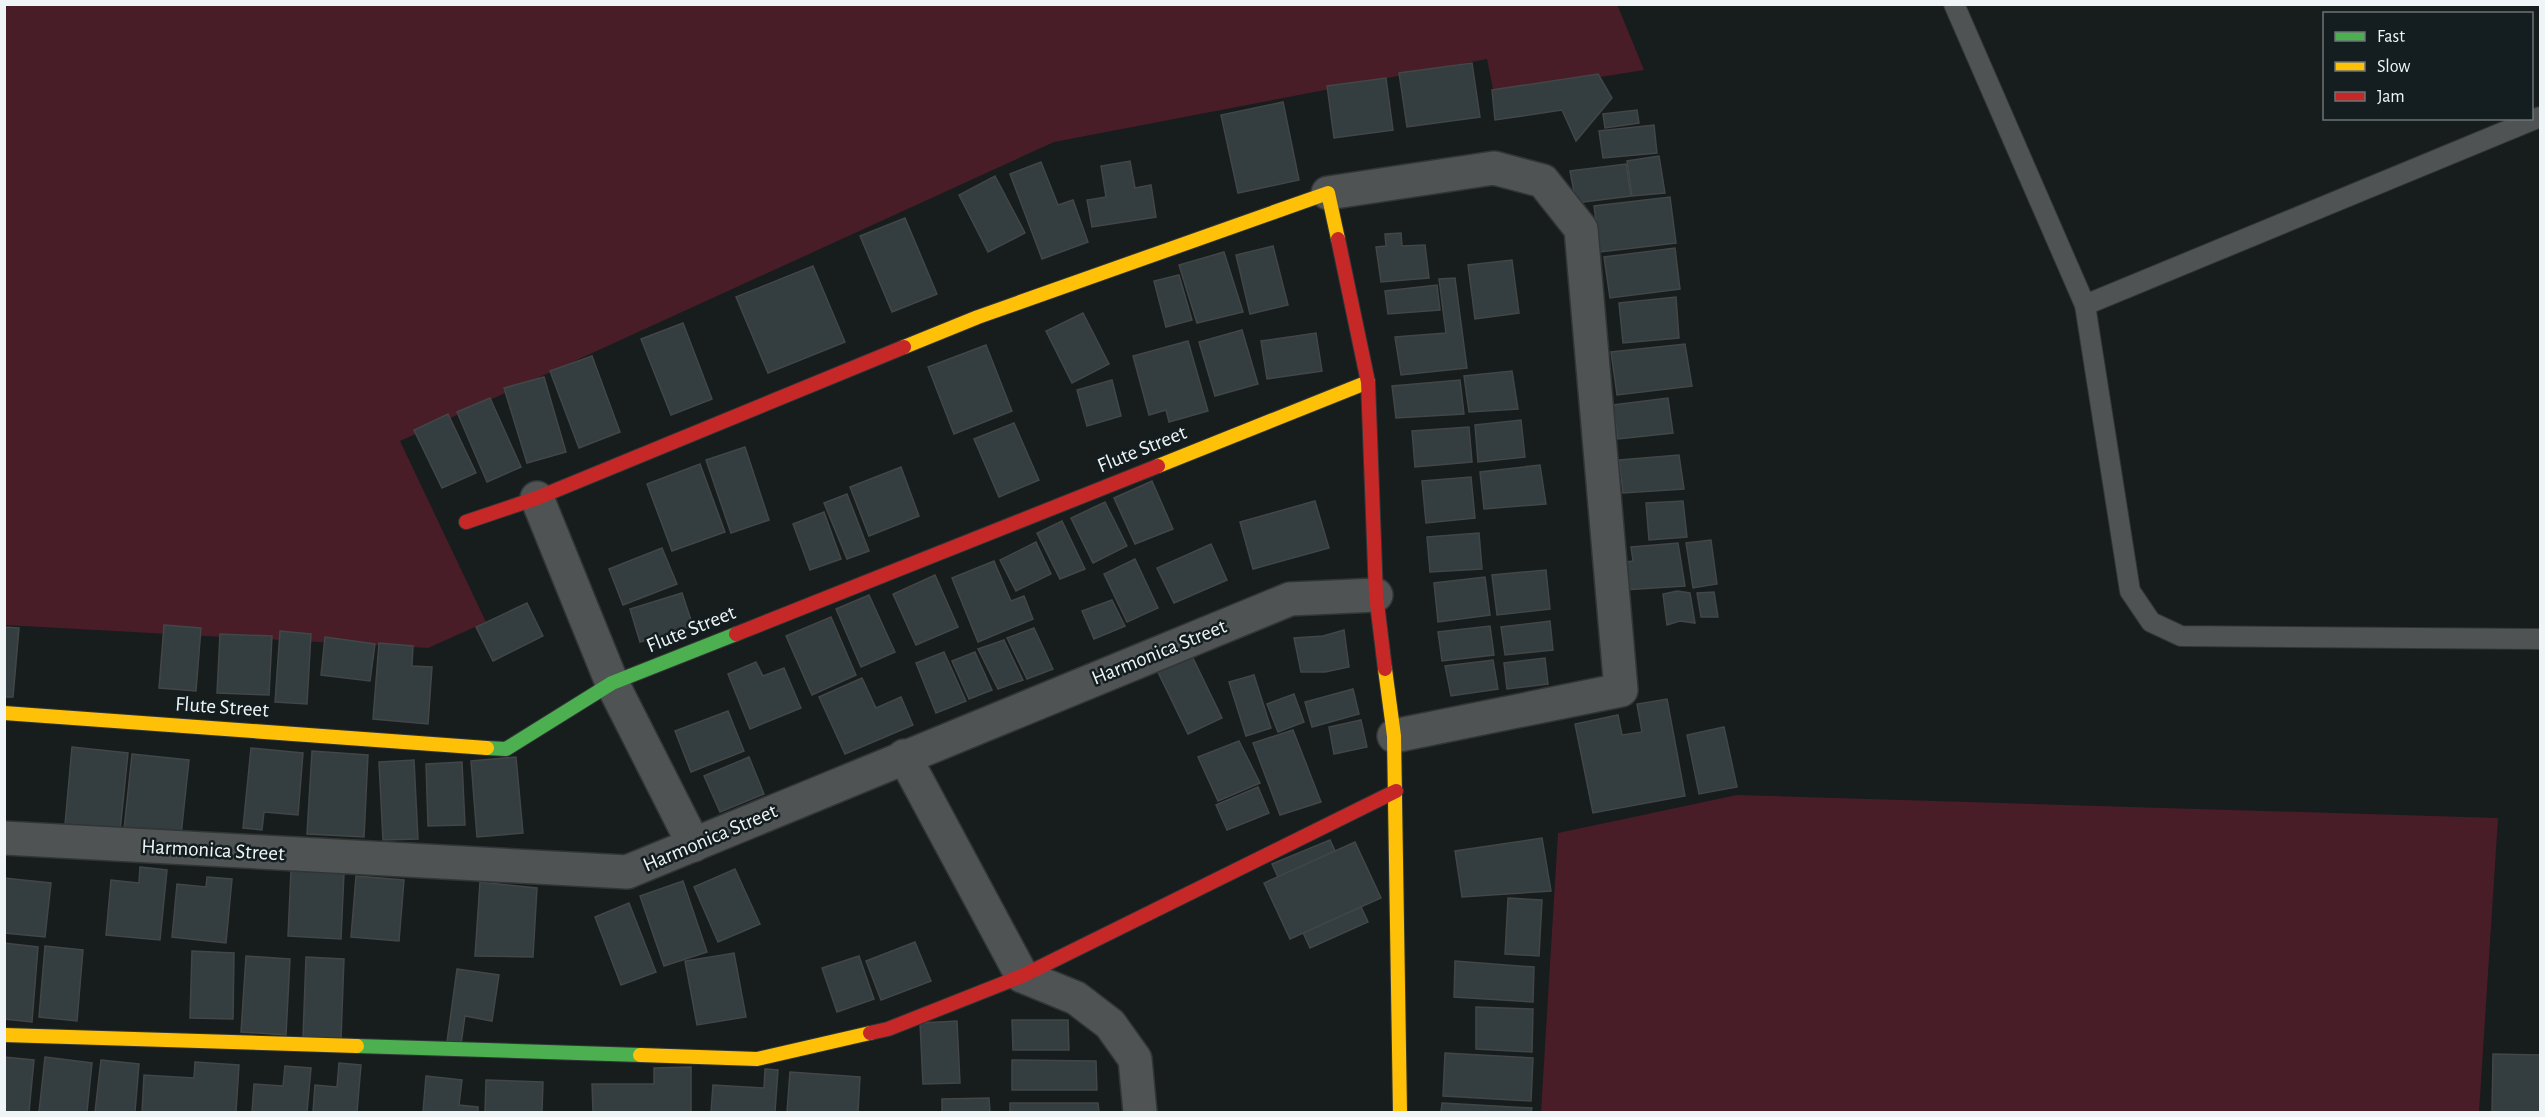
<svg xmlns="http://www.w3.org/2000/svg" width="2545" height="1117" font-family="'Alegreya Sans',sans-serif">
	<rect width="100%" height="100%" fill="#171c1d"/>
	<g fill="#481d28">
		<path d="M1617,4l27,66 -150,24 -7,-35 -433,83 -654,299 86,181 -58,26 -423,-23 -1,-620z"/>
		<path d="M1737,795l761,23 -19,294h-938l17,-279z"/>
	</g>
	<g fill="#343e40" stroke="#424646" stroke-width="1.5">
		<path d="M1472,63l8,54 -73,10 -8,-54z"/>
		<path d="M1598,74l14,24 -36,43 -14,-31 -67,10 -3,-30z"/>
		<path d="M1386,78l7,52 -59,8 -7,-52z"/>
		<path d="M1283,102l16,78 -61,13 -17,-78z"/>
		<path d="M1637,110l2,13 -34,5 -2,-14z"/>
		<path d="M1654,125l3,28 -54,5 -4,-27z"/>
		<path d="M1659,156l6,37 -33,3 -5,-35z"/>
		<path d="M1130,161l5,27 16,-3 5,32 -64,10 -5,-27 19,-3 -5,-31z"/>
		<path d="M1041,162l17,43 15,-5 15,42 -46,17 -32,-85z"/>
		<path d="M1626,164l5,32 -55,7 -6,-32z"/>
		<path d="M995,176l30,57 -37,19 -29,-57z"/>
		<path d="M1670,197l6,46 -76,9 -6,-46z"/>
		<path d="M905,218l32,76 -45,18 -32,-76z"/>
		<path d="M1401,233l1,13 23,-1 4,33 -48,4 -5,-35 10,-1 -1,-12z"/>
		<path d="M1273,246l15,59 -38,9 -14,-59z"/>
		<path d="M1675,248l5,41 -70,9 -6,-41z"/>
		<path d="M1224,252l19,60 -46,11 -18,-58z"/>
		<path d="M1512,260l7,53 -44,6 -7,-54z"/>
		<path d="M813,266l32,76 -77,31 -32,-76z"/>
		<path d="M1179,275l13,45 -26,7 -12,-46z"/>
		<path d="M1455,278l12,90 -66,7 -6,-38 51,-4 -7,-54z"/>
		<path d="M1437,285l3,25 -52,4 -3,-23z"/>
		<path d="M1676,297l3,41 -56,5 -4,-40z"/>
		<path d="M1083,313l26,51 -37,19 -26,-52z"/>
		<path d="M683,323l29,76 -41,16 -30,-76z"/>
		<path d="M1242,330l16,54 -43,12 -16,-54z"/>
		<path d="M1316,333l6,38 -55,8 -6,-38z"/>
		<path d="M1188,341l20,70 -39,11 -3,-12 -17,5 -16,-59z"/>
		<path d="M1685,344l7,42 -75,9 -6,-43z"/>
		<path d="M986,345l26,66 -58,23 -26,-67z"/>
		<path d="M592,356l28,76 -41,16 -29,-77z"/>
		<path d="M1512,371l6,38 -49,3 -5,-36z"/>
		<path d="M544,377l22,75 -39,11 -23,-75z"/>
		<path d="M1112,380l9,36 -34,10 -10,-36z"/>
		<path d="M1460,380l4,34 -68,4 -4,-32z"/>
		<path d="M490,398l31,69 -34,15 -30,-70z"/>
		<path d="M1668,398l5,35 -55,6 -5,-34z"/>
		<path d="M448,414l28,59 -34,15 -28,-58z"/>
		<path d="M1521,420l4,37 -47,5 -3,-37z"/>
		<path d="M1014,423l25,57 -40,17 -25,-58z"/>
		<path d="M1469,427l3,35 -57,5 -3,-36z"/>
		<path d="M745,447l24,73 -38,13 -25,-73z"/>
		<path d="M1679,455l5,34 -61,4 -4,-33z"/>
		<path d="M700,464l25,68 -53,19 -25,-67z"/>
		<path d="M1540,465l6,39 -62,5 -4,-37z"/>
		<path d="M901,467l18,49 -50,20 -19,-49z"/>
		<path d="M1471,477l4,41 -49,5 -4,-42z"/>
		<path d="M1152,481l21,48 -38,15 -21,-46z"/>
		<path d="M847,494l22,57 -22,8 -23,-56z"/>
		<path d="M1315,501l14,47 -76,21 -13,-47z"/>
		<path d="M1683,501l4,36 -38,3 -3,-37z"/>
		<path d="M1105,502l22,44 -34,17 -22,-45z"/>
		<path d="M824,512l17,47 -31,11 -17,-46z"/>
		<path d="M1062,521l23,48 -25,10 -23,-46z"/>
		<path d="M1479,533l3,36 -52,3 -3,-35z"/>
		<path d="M1711,540l6,44 -24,4 -7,-45z"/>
		<path d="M1036,542l15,32 -35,17 -16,-31z"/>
		<path d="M1678,543l7,43 -62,4 -5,-27 15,-2 -2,-14z"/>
		<path d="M1211,544l16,36 -53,23 -17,-35z"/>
		<path d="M662,548l15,36 -54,21 -14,-36z"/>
		<path d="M1135,559l23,49 -31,14 -23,-48z"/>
		<path d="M994,561l17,40 13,-5 9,23 -55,23 -26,-64z"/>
		<path d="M1546,570l4,39 -53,6 -5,-40z"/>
		<path d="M935,575l23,52 -42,18 -23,-51z"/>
		<path d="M1485,577l5,38 -52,7 -4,-39z"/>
		<path d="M1677,591l13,2 5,30 -15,-2 -13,4 -4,-31z"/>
		<path d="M1714,592l4,25h-17l-4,-24z"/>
		<path d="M682,593l11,33 -53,16 -10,-33z"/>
		<path d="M869,595l26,57 -34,15 -25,-58z"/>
		<path d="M1112,600l13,26 -31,13 -12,-28z"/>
		<path d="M527,603l16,33 -50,25 -17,-34z"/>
		<path d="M831,617l25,58 -44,20 -26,-59z"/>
		<path d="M1550,621l3,29 -48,5 -4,-28z"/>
		<path d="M164,625l37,3 -5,63 -37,-3z"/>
		<path d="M1490,626l4,29 -52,6 -4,-29z"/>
		<path d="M4,627l15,1 -6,69h-9z"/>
		<path d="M1034,628l19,41 -26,10 -20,-41z"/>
		<path d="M1344,630l5,37 -24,5h-24l-7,-34 29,-2z"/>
		<path d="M280,631l31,3 -4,70 -32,-2z"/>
		<path d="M220,634l52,2 -3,59 -52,-2z"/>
		<path d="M325,637l50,7 -5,37 -49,-6z"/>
		<path d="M1004,640l19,40 -25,9 -20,-40z"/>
		<path d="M379,643l34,3 -1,20 20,1 -4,57 -55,-5z"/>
		<path d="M944,652l22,49 -30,12 -20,-50z"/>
		<path d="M975,652l17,38 -23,9 -17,-38z"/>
		<path d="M1190,652l32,66 -34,16 -32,-66z"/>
		<path d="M1545,658l3,26 -41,5 -3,-26z"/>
		<path d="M1493,660l5,29 -47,7 -6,-30z"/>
		<path d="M756,662l7,14 21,-8 17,40 -51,21 -22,-55z"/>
		<path d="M1254,675l17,53 -25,8 -17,-54z"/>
		<path d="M862,678l14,30 25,-11 12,28 -68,29 -26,-57z"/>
		<path d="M1353,689l6,25 -47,13 -7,-25z"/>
		<path d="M1294,694l10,28 -26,10 -11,-28z"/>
		<path d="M1667,699l18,97 -92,17 -18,-89 43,-9 4,20 20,-3 -5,-28z"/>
		<path d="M728,711l16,40 -53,21 -16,-41z"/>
		<path d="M1361,720l6,27 -33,7 -5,-27z"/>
		<path d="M1724,727l13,60 -38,7 -12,-59z"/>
		<path d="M1293,730l28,72 -41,13 -27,-72z"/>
		<path d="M1239,741l21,42 -42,18 -20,-44z"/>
		<path d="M72,747l56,6 -9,88 -55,-5z"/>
		<path d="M251,748l52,5 -5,62 -34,-3 -2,18 -19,-2z"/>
		<path d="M312,751l56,4 -4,82 -57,-3z"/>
		<path d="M132,754l57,6 -9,85 -57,-6z"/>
		<path d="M516,757l7,76 -46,4 -6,-76z"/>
		<path d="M749,757l15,37 -44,18 -16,-36z"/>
		<path d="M414,760l4,79 -35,1 -4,-78z"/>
		<path d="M462,762l3,63 -37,1 -2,-62z"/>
		<path d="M1258,787l11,26 -42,17 -11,-25z"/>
		<path d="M1542,838l9,53 -89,6 -7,-46z"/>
		<path d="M1330,840l38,82 -58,26 -38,-84z"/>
		<path d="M1355,842l26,56 -91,41 -26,-56z"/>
		<path d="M140,867l27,3 -7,70 -54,-5 5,-55 28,3z"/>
		<path d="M735,869l25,55 -42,18 -24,-55z"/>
		<path d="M291,870l53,3 -3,66 -53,-3z"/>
		<path d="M356,876l48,4 -5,61 -48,-4z"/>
		<path d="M207,877l25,2 -6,64 -54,-6 5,-53 29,3z"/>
		<path d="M4,878l47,5 -6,54 -41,-4z"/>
		<path d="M683,881l24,71 -43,14 -24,-70z"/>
		<path d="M480,882l57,6 -4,69 -58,-1z"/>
		<path d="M1508,898l34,2 -3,56 -34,-2z"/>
		<path d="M629,903l27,69 -35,13 -26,-68z"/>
		<path d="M915,942l16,39 -50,19 -15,-39z"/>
		<path d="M4,943l34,4 -6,75 -28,-3z"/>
		<path d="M45,946l38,4 -6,71 -38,-4z"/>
		<path d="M192,951l42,2 -1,66 -43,-1z"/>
		<path d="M734,953l12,64 -49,8 -12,-64z"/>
		<path d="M246,956l44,3 -4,76 -45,-3z"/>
		<path d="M859,956l15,43 -37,13 -15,-44z"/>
		<path d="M306,957l38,2 -3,80 -38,-2z"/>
		<path d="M1455,961l79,6 -1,35 -79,-5z"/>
		<path d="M457,969l42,6 -7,46 -27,-5 -4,28 -14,-2z"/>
		<path d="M1476,1007l57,2 -1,43 -56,-3z"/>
		<path d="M1012,1020h56l1,30h-56z"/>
		<path d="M957,1021l3,62 -37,1 -3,-61z"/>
		<path d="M1445,1053l88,5 -2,43 -88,-5z"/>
		<path d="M2493,1054l47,1v57h-48z"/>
		<path d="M4,1057l30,3 -5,52h-25z"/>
		<path d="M45,1057l47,6 -5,49h-48z"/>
		<path d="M101,1060l38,4 -4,48h-40z"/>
		<path d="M1012,1060l84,1 1,29h-85z"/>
		<path d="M195,1062l44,3 -3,47h-94l2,-37 50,3z"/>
		<path d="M339,1063l22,2 -4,47h-44l2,-27 22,2z"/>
		<path d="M285,1066l26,2 -4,44h-55l2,-28 29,2z"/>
		<path d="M691,1067v45h-98l-1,-28h62v-16z"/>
		<path d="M765,1069l13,1 -3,42h-64l2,-27 51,3z"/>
		<path d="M790,1072l70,5 -2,35h-71z"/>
		<path d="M426,1076l36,4 -3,25 19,2v5h-55z"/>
		<path d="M486,1080l57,2 -1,30h-57z"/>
		<path d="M989,1098l1,14h-48v-13z"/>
		<path d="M1010,1103h88l1,9h-89z"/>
		<path d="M1442,1103l90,5 -1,4h-90z"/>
	</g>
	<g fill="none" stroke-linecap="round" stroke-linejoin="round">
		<g stroke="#313536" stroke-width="22">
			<g id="lane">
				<path d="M1954,4l131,301"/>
				<path d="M2540,117l-455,188 45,286 21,31 30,14 359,3"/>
			</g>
		</g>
		<g stroke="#313536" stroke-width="36">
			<g id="street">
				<path d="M1328,193l166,-25 49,13 38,48 40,461 -227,46"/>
				<path d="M537,498l75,185 82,162"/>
				<path d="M904,756l118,220 54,22 34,26 25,35 5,53"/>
				<path d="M4,838l623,34 663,-273 86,-4"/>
			</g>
		</g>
		<g stroke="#313536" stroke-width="16">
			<g id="fast">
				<path d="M487,748l19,1 106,-66 124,-49"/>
				<path d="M357,1046l283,9"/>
			</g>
		</g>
		<g stroke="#313536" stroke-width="16">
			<g id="slow">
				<path d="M904,347l74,-30 350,-124 10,46"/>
				<path d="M1158,466l210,-84"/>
				<path d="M1385,669l9,67 6,376"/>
				<path d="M4,713l483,35"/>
				<path d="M4,1035l353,11"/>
				<path d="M640,1055l117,4 113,-26"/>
			</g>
		</g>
		<g stroke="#313536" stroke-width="16">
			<g id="jam">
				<path d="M1338,239l30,143 8,213 9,74"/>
				<path d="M466,522l71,-24 367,-151"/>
				<path d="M736,634l422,-168"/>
				<path d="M870,1033l18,-4 134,-53 374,-185"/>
			</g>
		</g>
		<use href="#lane" stroke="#4f5353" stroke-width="20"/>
		<use href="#street" stroke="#4f5353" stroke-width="33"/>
		<use href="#fast" stroke="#4caf50" stroke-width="14"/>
		<use href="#slow" stroke="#ffc107" stroke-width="14"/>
		<use href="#jam" stroke="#c62828" stroke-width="14"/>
	</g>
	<g text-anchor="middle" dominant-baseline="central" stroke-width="5" stroke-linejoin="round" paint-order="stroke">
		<g font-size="21" fill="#eff5f7" stroke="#141e20">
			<text transform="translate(1142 449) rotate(-22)">Flute Street</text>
			<text transform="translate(691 629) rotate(-22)">Flute Street</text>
			<text transform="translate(1159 652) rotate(-22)">Harmonica Street</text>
			<text transform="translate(222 707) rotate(4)">Flute Street</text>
			<text transform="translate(710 838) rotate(-23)">Harmonica Street</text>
			<text transform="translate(213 850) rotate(3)">Harmonica Street</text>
		</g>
	</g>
	<rect width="2545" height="1117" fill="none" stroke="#eff5f7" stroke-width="12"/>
	<rect x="2323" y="12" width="210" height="108" fill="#141e20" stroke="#6c7476" stroke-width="1.5"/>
	<rect x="2335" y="32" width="30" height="9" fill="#4caf50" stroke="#6c7476" stroke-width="1.5"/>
	<text x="2377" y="42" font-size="18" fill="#eff5f7">Fast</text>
	<rect x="2335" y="62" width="30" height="9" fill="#ffc107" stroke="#6c7476" stroke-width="1.5"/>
	<text x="2377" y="72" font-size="18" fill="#eff5f7">Slow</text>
	<rect x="2335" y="92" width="30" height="9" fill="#c62828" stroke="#6c7476" stroke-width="1.5"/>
	<text x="2377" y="102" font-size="18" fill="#eff5f7">Jam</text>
</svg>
